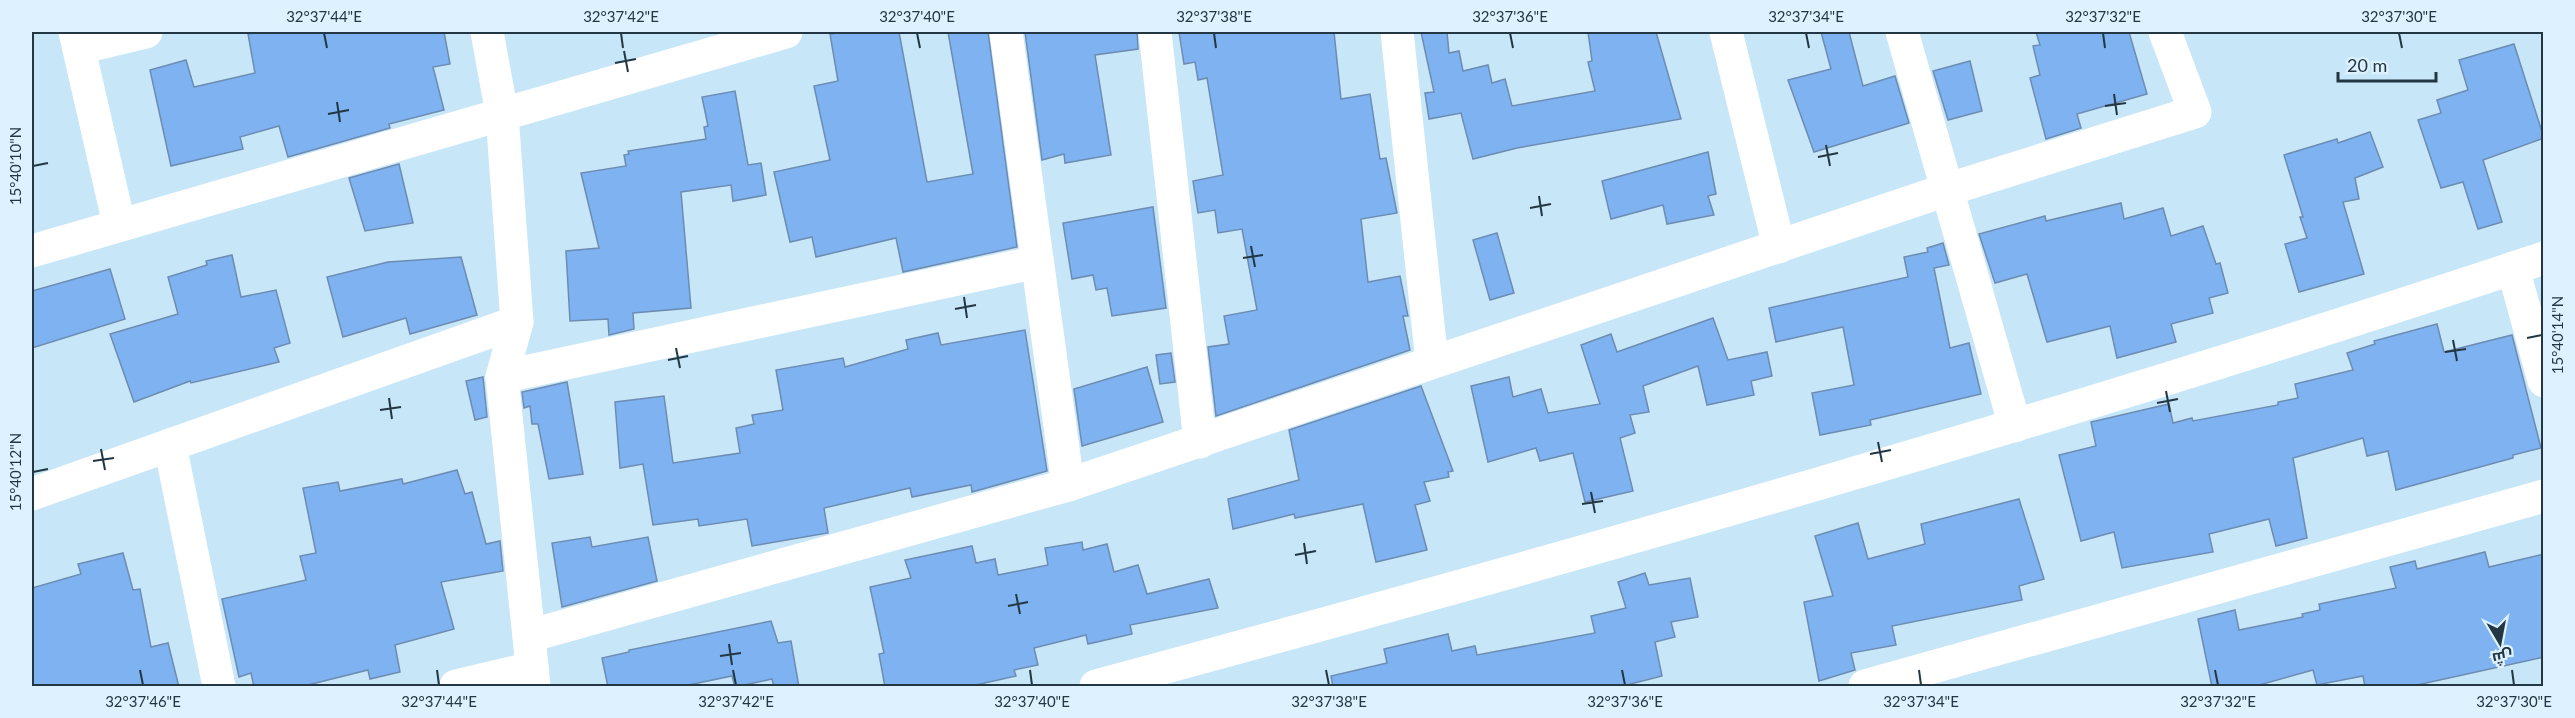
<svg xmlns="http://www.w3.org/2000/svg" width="2575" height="718" font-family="Lato,Cairo,sans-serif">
	<rect width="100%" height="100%" fill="#c7e6f8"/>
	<g fill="#7eb2f0" stroke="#6d8cb2" stroke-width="1.5">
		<path d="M262,32h182l6,32 -17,3 11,43 -55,14 1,4 -102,29 -9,-31 -39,11 3,12 -72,17 -21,-96 36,-10 8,27 61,-14 -7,-39z"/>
		<path d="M843,32h56l28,150 46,-8 -25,-142h40l29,215 -114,25 -7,-34 -80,19 -4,-20 -22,5 -16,-70 56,-12 -16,-74 24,-5 -8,-47z"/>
		<path d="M1025,32h112l1,17 -43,6 16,100 -46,8 -1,-9 -22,6z"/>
		<path d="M1179,32h155l7,67 29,-5 10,65 6,-1 11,55 -36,6 7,63 32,-6 8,40h-5l7,34 -194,66 -8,-69 21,-3 -5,-28 33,-6 -15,-81 -24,4 -3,-23 -17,3 -5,-32 30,-6 -16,-97 -9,2 -3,-18 -11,2z"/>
		<path d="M1421,32h26l2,21 10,-2 4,20 25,-6 4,18 13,-4 7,27 83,-15 -7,-29 4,-1 -4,-29h68l25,87 -164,29 -44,11 -12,-46 -32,6 -4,-26 9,-1z"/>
		<path d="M1821,32h28l14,54 32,-10 14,47 -95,29 -26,-72 43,-11z"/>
		<path d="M2036,32h93l18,62 -70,20 4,14 -35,11 -16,-61 10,-3 -7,-29 7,-1z"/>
		<path d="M2514,44l30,94 -61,22 19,62 -24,7 -15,-47 -22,6 -23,-68 23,-7 -4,-13 31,-10 -9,-30z"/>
		<path d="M1970,61l12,50 -34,9 -15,-49z"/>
		<path d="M735,91l13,74 13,-2 5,32 -33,6 -2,-16 -50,7 10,116 -58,5 1,16 -25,6 -1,-16 -38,2 -4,-70 33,-3 -18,-75 45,-7 -2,-11 5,-1 -1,-3 78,-12 -2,-12 4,-1 -6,-29z"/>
		<path d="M2370,132l13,35 -28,11 4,21 -16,3 21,72 -65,18 -14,-48 22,-6 -7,-21h3l-19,-62 53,-16 1,4z"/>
		<path d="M1708,152l8,42 -8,2 6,19 -47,9 -4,-19 -52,14 -9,-38z"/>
		<path d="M399,164l14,59 -48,8 -16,-53z"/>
		<path d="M2121,203l3,16 39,-11 8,28 32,-10 13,38 4,-1 8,30 -19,5 4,15 -42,11 5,18 -59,16 -7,-32 -63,16 -20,-68 -32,9 -16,-49 66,-18 1,5z"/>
		<path d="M1153,207l13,101 -54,8 -5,-28 -11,2 -3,-15 -21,4 -9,-56z"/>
		<path d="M1497,233l17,60 -24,7 -17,-60z"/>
		<path d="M1943,243l6,22 -15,3 16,80 19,-5 12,51 -111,26 1,5 -51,10 -8,-42 42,-8 -11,-58 -67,15 -7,-34 139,-31 -4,-20 24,-5 -1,-4z"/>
		<path d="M232,255l9,42 35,-7 14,53 -16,5 5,14 -88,21 -1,-2 -56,21 -24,-68 68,-20 -10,-37 39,-12 -1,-4z"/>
		<path d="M461,257l16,58 -67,19 -4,-16 -63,19 -16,-60 61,-15z"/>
		<path d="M110,269l15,50 -93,29v-57z"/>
		<path d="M1713,318l15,42 39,-8 5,24 -21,5 3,14 -47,10 -9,-39 -55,20 6,26 -19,3 5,18 -15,5 13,53 -48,11 -12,-49 -33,8 -4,-13 -48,14 -17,-76 38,-9 4,20 28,-8 7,24 52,-9 -19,-59 30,-11 6,18z"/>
		<path d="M2437,324l7,28 68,-17 29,113 -28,7v3l-117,32 -8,-39 -21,5 -4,-18 -70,20 14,80 -31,8 -7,-27 -60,15 4,18 -91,16 -8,-36 -33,9 -22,-86 37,-9 -5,-24 78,-18 4,19 19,-5 1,3 85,-16v-3l20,-4 -3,-14 58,-14 -6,-17 28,-9 -1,-3z"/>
		<path d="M1025,330l22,141 -75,21 -1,-7 -59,12 -2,-9 -86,20 4,25 -76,13 -5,-27 -48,7 -1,-7 -45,6 -10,-61 -23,4 -5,-66 49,-6 9,67 67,-10 -4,-25 18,-4 -2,-9 31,-5 -7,-40 67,-12 2,9 63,-18 -2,-9 32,-7 3,12z"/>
		<path d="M1171,353l4,29 -15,2 -4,-29z"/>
		<path d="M1147,367l16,55 -81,24 -8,-57z"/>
		<path d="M483,377l4,40 -12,3 -9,-39z"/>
		<path d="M567,382l16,92 -34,5 -11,-55h-6l-2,-18 -6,2 -2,-16z"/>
		<path d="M1421,386l32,85 -5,1 1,5 -25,5 6,19 -15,4 12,45 -51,12 -13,-58 -68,14 -1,-4 -61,15 -5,-30 71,-19 -10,-50z"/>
		<path d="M457,470l8,24 7,-2 14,52 14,-3 3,30 -62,11 13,47 -59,16 5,27 -30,7 -2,-9 -68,17h-46l-3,-14 -12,4 -17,-78 84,-19 -6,-24 16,-3 -13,-65 35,-6 2,9 62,-12 1,5z"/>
		<path d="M2019,499l25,80 -25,7 3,14 -130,26 4,19 -45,8 4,17 -36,11 -15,-79 29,-6 -18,-60 43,-13 10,36 57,-15 -4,-20z"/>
		<path d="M590,537l2,10 56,-10 9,44 -95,26 -10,-64z"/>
		<path d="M1082,542l1,8 24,-6 7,28 24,-7 9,29 62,-15 9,29 -88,17 2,9 -44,10 -2,-9 -52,13 4,17 -24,5 2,6 -49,11h-82l-6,-33 5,-1 -14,-66 41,-9 -6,-18 67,-14 4,17 19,-4 3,16 50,-10 -3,-17z"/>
		<path d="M2485,552l4,15 55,-13v103l-136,30h-43l-2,-11 -46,9 -4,-15 -61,17h-40l-14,-68 37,-9 4,20 64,-13 -1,-3 18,-4 -1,-6 77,-16 -6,-21 25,-6 2,8z"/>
		<path d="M123,553l10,37 7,-1 11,58 17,-4 11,44h-147v-99l49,-14 -3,-10z"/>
		<path d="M1645,573l4,12 41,-7 8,39 -27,5 4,15 -20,5 7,34 -43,11h-286l-2,-11 56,-13 -3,-14 64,-15 4,17 23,-5 2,9 118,-22 -4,-17 35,-8 -8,-26z"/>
		<path d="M771,621l7,22 13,-2 8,46h-25l-2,-8 -37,8 -3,-11 -53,11h-71l-6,-29 27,-6v-2z"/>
	</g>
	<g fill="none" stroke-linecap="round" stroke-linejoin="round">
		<g stroke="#fff" stroke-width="33">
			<path d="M75,32l44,192"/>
			<path d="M487,32l15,82 15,208 -15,55 32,309"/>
			<path d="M1006,32l62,453"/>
			<path d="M1155,32l45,410"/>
			<path d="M1397,32l35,330"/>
			<path d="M1726,32l53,215"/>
			<path d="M1902,32l113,394"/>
			<path d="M79,48l67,-16"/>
			<path d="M32,251l754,-219"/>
			<path d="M2513,268l31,113"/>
			<path d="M502,377l535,-115"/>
			<path d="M170,445l49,241"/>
			<path d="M32,494l485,-172"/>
			<path d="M529,636l539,-151 878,-295 249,-78 -30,-80"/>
			<path d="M456,686l76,-18"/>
			<path d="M1096,686c485,-131 970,-269 1448,-428"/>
			<path d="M1865,686l679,-190"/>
		</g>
	</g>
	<path fill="none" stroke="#223743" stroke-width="2" d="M324,33l3,15M621,33l2,15M917,33l3,15M1214,33l2,15M1510,33l3,15M1806,33l3,15M2103,33l2,15M2399,33l3,15M624,51l4,21M615,63l21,-4M2114,94l3,21M337,102l3,20M2105,106l21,-3M328,114l21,-4M1826,145l4,21M1818,157l20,-4M33,166l15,-3M1539,196l3,20M1530,208l21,-4M1251,246l4,21M1243,258l20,-3M964,297l3,21M955,309l21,-4M2527,338l15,-3M2453,340l4,21M676,348l4,20M2445,352l21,-3M668,360l20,-4M2166,391l4,21M389,398l3,21M2157,403l21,-4M380,410l21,-3M1878,442l4,20M101,449l4,21M1870,454l21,-4M93,461l21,-3M33,472l15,-3M1591,492l4,21M1582,504l21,-3M1304,543l3,21M1295,555l21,-4M1016,594l4,20M1008,606l20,-4M729,644l3,21M720,656l21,-3M140,670l3,15M437,670l2,15M733,670l3,15M1030,670l2,15M1326,670l3,15M1622,670l3,15M1919,670l2,15M2215,670l3,15M2512,670l2,15"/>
	<rect width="2575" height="718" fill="none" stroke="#ddf1fe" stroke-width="66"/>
	<g transform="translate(2500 643) rotate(170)" stroke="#ddf1fe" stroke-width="4.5" paint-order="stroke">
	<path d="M0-4.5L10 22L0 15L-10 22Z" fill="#223743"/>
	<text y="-9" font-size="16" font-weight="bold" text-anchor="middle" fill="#223743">ش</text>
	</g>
	<path d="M2338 72v9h98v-9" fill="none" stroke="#223743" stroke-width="3"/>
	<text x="2347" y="72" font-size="18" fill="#223743" stroke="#ddf1fe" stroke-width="4.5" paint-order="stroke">20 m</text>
	<rect x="33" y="33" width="2509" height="652" fill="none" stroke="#223743" stroke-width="2"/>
	<g font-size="15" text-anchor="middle" fill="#223743">
		<text x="324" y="22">32°37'44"E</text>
		<text x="621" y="22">32°37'42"E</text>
		<text x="917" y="22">32°37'40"E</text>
		<text x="1214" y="22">32°37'38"E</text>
		<text x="1510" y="22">32°37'36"E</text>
		<text x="1806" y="22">32°37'34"E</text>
		<text x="2103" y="22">32°37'32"E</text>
		<text x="2399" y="22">32°37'30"E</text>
		<text transform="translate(16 166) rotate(-90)" y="5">15°40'10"N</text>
		<text transform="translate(2558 335) rotate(-90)" y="5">15°40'14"N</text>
		<text transform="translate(16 472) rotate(-90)" y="5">15°40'12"N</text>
		<text x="143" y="707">32°37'46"E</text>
		<text x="439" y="707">32°37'44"E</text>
		<text x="736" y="707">32°37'42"E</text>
		<text x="1032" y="707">32°37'40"E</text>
		<text x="1329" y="707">32°37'38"E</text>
		<text x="1625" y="707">32°37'36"E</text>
		<text x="1921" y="707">32°37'34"E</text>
		<text x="2218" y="707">32°37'32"E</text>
		<text x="2514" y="707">32°37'30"E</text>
	</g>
</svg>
